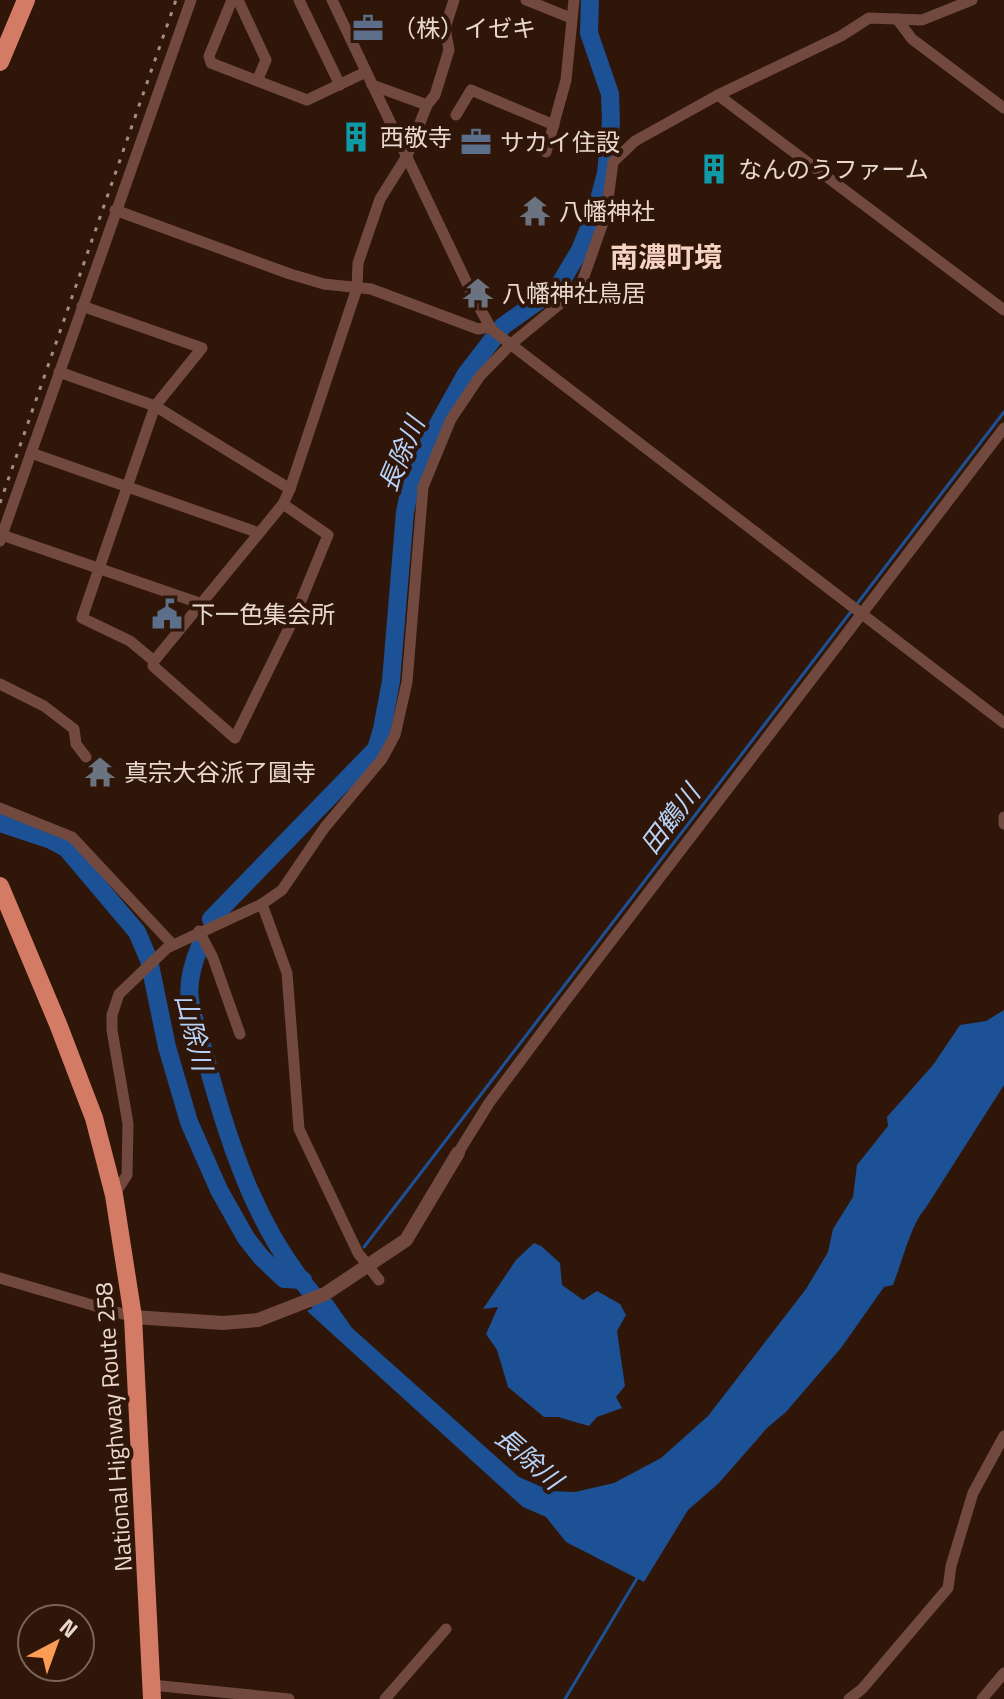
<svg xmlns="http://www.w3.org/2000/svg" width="1004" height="1699" font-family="'Titillium Web','Noto Sans JP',sans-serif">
	<rect width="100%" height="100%" fill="#2f1609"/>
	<g fill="#1c5196">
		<path d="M1004,1010v75l-79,124c-13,13 -24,56 -32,76l-9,2 -43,61 -55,64 -19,16 -48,55 -31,27 -44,72 -78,-40 -20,-25 -23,-10 -216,-196 24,-13 21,30 167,149 32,14 24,1 39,-9 47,-25 47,-42 98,-127 22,-37 5,-23 20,-32 4,-32 31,-39 -1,-9 46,-52 27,-40 26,-4z"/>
		<path d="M534,1243l7,3 19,17 2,22 21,15 14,-9 23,13 6,11 -9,16 8,55 -9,11 6,11 -25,9 -8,9 -31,-9h-14l-36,-30 -11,-37 -11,-16 12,-27 -15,2 33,-49z"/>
	</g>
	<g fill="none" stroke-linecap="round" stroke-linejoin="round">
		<g stroke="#1c5196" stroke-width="3">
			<path d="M364,1247l640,-835"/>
			<path d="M565,1699l74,-124"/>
		</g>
		<g stroke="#1c5196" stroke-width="18">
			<path d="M0,823l51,17 15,8 71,84 12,28 18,87 22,75 30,68 27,48 15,19 23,22 19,1"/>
			<path d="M211,919l165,-170 6,-20 9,-48 14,-169 7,-33 20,-44 34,-61 37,-48 55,-39 22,-37 16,-39 10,-38 5,-51 -1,-28 -21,-61 1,-33"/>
			<path d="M200,946c-7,17 -13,36 -10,54 3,20 11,40 16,59 24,90 55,184 122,252"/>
		</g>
		<g stroke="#71493f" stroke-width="11">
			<path d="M232,0l-23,56 2,7 96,37 59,-28"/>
			<path d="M238,0l28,60 -9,21"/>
			<path d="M299,0l41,85"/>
			<path d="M332,0l142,298 18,32 512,393"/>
			<path d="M526,0l45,18"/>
			<path d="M897,19l15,20 92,69"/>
			<path d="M372,85l55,20"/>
			<path d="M718,95l286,215"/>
			<path d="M456,115l15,-25 83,35"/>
			<path d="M546,152l20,-72 8,-80"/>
			<path d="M115,210l175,64 34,10 47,5 107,40 12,-2"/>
			<path d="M82,306l120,42 -47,58 -73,212 48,23 24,20"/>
			<path d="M59,372l96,34 135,83"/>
			<path d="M31,453l228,80"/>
			<path d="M283,504l45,31 -34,83 -59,120 -82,-72 1,-5 129,-157 7,-15 67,-201 1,-25 22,-64 27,-43 20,-51 8,-10 14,-45 -4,-22 9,-28"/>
			<path d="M2,535l200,69"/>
			<path d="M0,541l191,-541"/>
			<path d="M0,684l44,22 30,23 2,15 10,13"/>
			<path d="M0,808l72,29 101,108"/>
			<path d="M1004,817v7"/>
			<path d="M262,904l25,69 12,156 59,124 21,27"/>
			<path d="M199,931l14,27 27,76"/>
			<path d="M458,1153l31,-50 74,-99 441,-576"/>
			<path d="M114,1195l13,-20 1,-51 -16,-94v-15l7,-21 48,-46 95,-44 20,-14 43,-63 57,-68 13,-24 12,-53 16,-195 28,-68 29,-43 30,-31 57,-47 15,-16 24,-68 7,-52 22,-21 83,-46 123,-59 28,-18 53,2 50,-20"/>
			<path d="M0,1278l133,39"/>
			<path d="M152,1685l137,14"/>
			<path d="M385,1699l61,-70"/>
			<path d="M849,1699l13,-10 86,-101 3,-22 22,-73 31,-57"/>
			<path d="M982,1699l22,-26"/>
		</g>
		<path stroke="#71493f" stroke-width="14" d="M133,1317l90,6 35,-3 67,-26 81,-54 52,-87"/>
		<g stroke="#d47b65" stroke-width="18">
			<path d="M0,62l26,-62"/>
			<path d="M0,886l58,138 36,94 20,77 19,122 19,382"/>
		</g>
		<path stroke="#a38e84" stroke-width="3" stroke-dasharray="4 8" stroke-linecap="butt" d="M0,503l176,-503"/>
	</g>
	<defs>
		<g id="office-bare" transform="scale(2.4)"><path d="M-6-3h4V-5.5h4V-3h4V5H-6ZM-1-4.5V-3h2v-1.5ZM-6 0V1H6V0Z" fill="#5c6f8a" stroke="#2f1609" stroke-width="2.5" paint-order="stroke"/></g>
		<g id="building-bare" transform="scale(2.4)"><path d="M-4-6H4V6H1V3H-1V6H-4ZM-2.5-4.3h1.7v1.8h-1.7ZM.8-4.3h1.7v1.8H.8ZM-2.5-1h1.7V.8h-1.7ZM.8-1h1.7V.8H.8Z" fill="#0f9aa8" stroke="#2f1609" stroke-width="2.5" paint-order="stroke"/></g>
		<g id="temple-bare" transform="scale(2.4)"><path d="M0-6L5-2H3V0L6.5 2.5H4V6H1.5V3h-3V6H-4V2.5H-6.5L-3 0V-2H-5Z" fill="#6b7280" stroke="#2f1609" stroke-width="2.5" paint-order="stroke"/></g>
		<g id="civic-bare" transform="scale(2.4)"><path d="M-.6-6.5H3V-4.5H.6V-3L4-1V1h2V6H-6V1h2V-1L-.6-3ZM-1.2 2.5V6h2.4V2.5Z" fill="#5c6f8a" stroke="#2f1609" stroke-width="2.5" paint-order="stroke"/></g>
	</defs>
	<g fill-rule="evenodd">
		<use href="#office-bare" x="368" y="28"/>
		<use href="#building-bare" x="356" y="137"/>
		<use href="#office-bare" x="476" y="142"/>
		<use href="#building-bare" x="714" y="169"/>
		<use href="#temple-bare" x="535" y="211"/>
		<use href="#temple-bare" x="478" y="293"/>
		<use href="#civic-bare" x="167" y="614"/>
		<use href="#temple-bare" x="100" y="772"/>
	</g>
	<g text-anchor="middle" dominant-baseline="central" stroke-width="8" stroke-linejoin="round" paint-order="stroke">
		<g font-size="24" fill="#e9d8cf" stroke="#2f1609" text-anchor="start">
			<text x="392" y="28">（株）イゼキ</text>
			<text x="380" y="137">西敬寺</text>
			<text x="500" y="142">サカイ住設</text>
			<text x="738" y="169">なんのうファーム</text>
			<text x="559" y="211">八幡神社</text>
			<text x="502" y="293">八幡神社鳥居</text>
			<text x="191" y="614">下一色集会所</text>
			<text x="124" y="772">真宗大谷派了圓寺</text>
		</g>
		<g font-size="24" fill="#e9d8cf" stroke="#2f1609">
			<text transform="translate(113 1427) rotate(-94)">National Highway Route 258</text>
		</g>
		<g font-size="26" font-style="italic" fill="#b6d2f9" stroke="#2f1609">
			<text transform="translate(401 454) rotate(-67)">長除川</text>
			<text transform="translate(670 819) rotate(-53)">田鶴川</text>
			<text transform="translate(194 1032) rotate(76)">山除川</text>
			<text transform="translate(529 1458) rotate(41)">長除川</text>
		</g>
		<g font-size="28" font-weight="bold" fill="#f6d3c2" stroke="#2f1609">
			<text x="666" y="256">南濃町境</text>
		</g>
	</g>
	<g transform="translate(56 1643) rotate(41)"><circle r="38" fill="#2f1609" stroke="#796458" stroke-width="2"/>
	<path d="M0-6L14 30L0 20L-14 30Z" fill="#fd9c55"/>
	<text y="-12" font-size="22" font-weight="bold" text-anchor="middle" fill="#e9d8cf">N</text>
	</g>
</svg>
